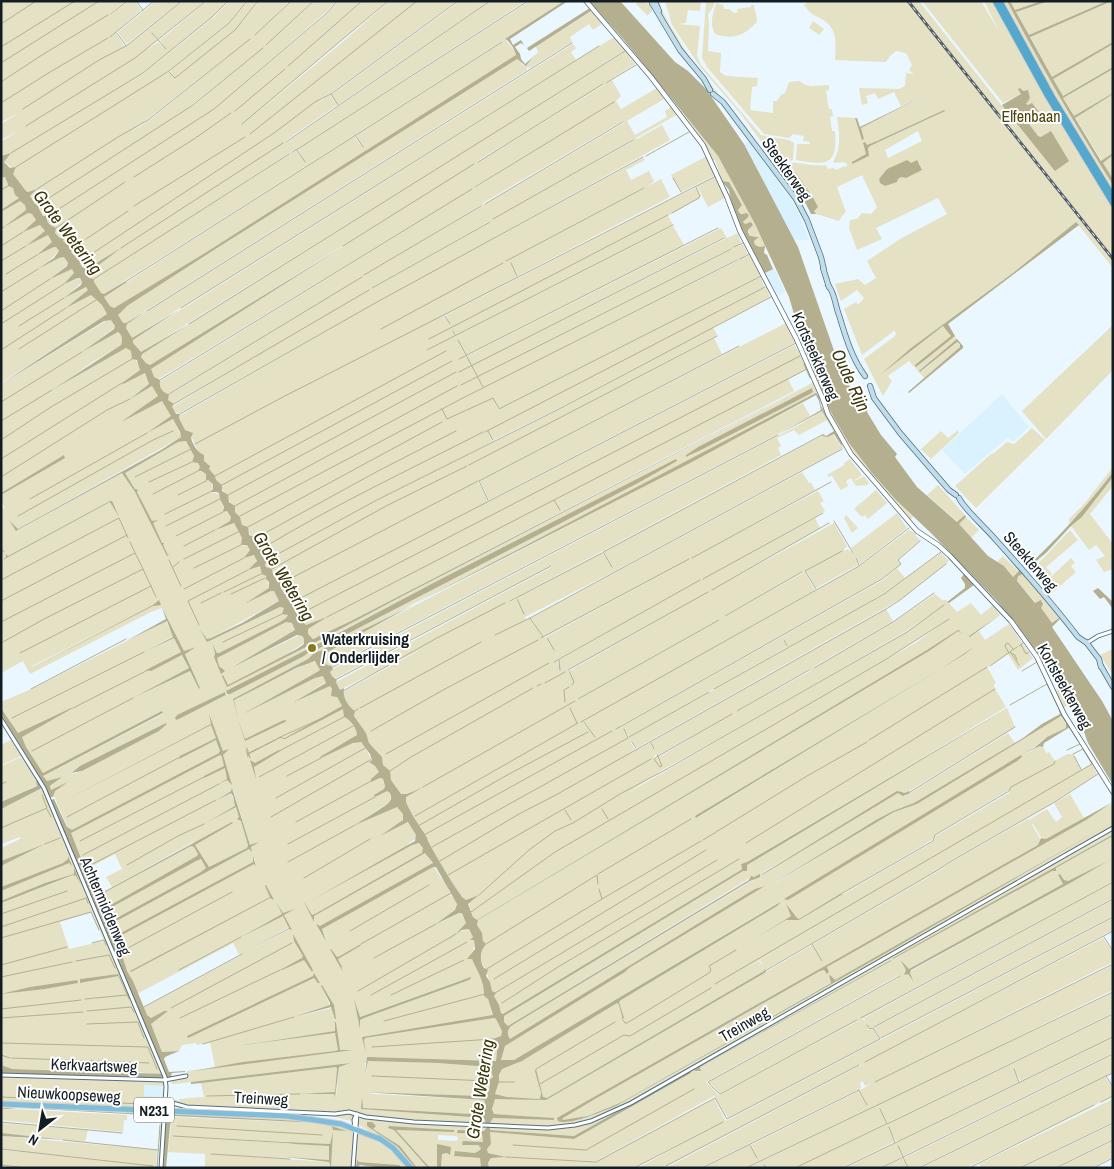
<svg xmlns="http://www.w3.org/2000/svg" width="1114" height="1169" font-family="'Archivo Narrow',sans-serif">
	<rect width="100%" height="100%" fill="#ebf7fe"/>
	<g fill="#daf1fe">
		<path d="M907,1h3l184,232 19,24v5z"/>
		<path d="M749,141l40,55 9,15 11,29h-15l-50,-96z"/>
		<path d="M774,268l11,24 -11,5 -11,-22z"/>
		<path d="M1002,394l27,33 -16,15 -5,-5 -43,37 -23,-24z"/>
		<path d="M144,1085l18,1v2h3l-1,9 -21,-1z"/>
	</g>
	<g fill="#e4e1c5" fill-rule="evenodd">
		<path d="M1,1h125l-15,12v2l17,-14h7l6,9 -31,27 6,-4 8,13 -6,6 65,-51h22l-47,38 -6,-7 5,8 -12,11 13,-9 8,7 -6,-9 47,-39h20l-14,15 -70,57 -20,13 20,-12 71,-57 15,-16h17l-18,22 -67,54 8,-5 4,4 -3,-5 58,-47 20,-23h9l-18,25 20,-25h30l-34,35 36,-35h22l-47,45 49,-45h21l-10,11 -102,89 103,-87 11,-13h24l-74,65 75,-65h24l-145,124 103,-85 44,-39h68l-144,105 17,-11 7,10 -52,36 1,2 205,-142h35l-234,151 1,1 4,-2 8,12 -7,-14 232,-148h30l1,2 -56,36 10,12 1,4 -311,198 -91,55 -4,-2 -6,-9 250,-161 9,12 -7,-13 147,-93 -1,-1 -398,253h-3l-14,-20 29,-23 -28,17h-5l-12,-15 3,-5 8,-5 -12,4c-11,-6 -24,-27 -31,-38l8,-10 -12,5 -5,-7 6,-7 -8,2 -2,-1 -13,-17 -1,-6 -8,-7 6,-7 -9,2v-14l18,-12 -18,10v-16l16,-10 -16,8zM251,38l-100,81 -20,13zM264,47l-70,58 -11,7zM289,153l1,1 -145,92z"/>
		<path d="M156,1h25l-55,43 -8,-12z"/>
		<path d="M460,1h29l-151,104 -7,-10z"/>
		<path d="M658,1h2l1,7 8,16 26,42 51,61 28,40 -86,-108 -26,-41z"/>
		<path d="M665,1h36l-1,10 -12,-1 -2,13 -9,1 23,2 -3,30 4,9 60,70 28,5 5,3 -1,17 -15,4 -38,-51 -39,-45 -29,-43z"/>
		<path d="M706,1l8,1v4l-6,8c2,13 0,24 0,37l13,2 -1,19 6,4 32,2 -1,8 -5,1 -2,23 23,3v-12h4l4,-6 4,-2 4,-11 11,-1c8,8 18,4 29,4v5l-3,1 3,18h3l1,7 -3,1 2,14h3c3,36 -10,34 -39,29l1,-16h13v-2l-7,-1 1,-5 -11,-2 -4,4 -25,-4 -57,-67 -5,-9z"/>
		<path d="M808,1h99l206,261v6l-37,-46 -63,51 -102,75 -21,18 53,-40 8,10 -36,31 40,-31 2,3 -38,32 2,1 36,-30 4,4 -37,32 -15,-17 -21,15 4,5 -9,15 -19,-37 31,-23 1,-3 -2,-2 -32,24 -18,-46 12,-7 2,3 6,-7 -7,-8 -16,11 -6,-17 23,-5 7,6 11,-7 -9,-17 33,-22 47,-25 -9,-16 -62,30 6,11 -25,11 -8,-22 1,-8 7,-1 5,-6 9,1 6,-7 -15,-32 -25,12 9,25 -4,4 -3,5 -23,-7 -2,-2 1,-2 -20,-38 -7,3 -9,-8c15,-10 31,1 47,-2l2,4 5,-1 3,2 9,-4 2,1v-3l-3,-2 -9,1 -2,-2c9,-12 6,-30 4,-44l18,1 7,21h2l-3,-11 73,-37 -33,15 -7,-14 -16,7 -3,-6 -9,3 2,7 -6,2 -3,-17 40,1 6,-3 1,-13 8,1 -5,-4 3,-5 -6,-12 -10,-2 -6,5 -4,6 -51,-2c1,-16 3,-31 -12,-40 -10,-6 -12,-5 -19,-15zM944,110l-22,12 -52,24 -2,2 1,8 -17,7 14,-9 -3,-10 4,1 10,-4zM918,131l4,10 -34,17 -3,-8zM911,163l-6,15 -4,-1 -16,9 -5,-3 -1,-4 8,-10z"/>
		<path d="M910,1h9l83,105 25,-16 -4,1 -4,-2 2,5 -18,9 -81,-102h59l19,32 -16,-32h9l90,159 30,47v50z"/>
		<path d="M1002,1h5c33,62 68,124 106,184v7l-53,-85z"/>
		<path d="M1010,1h31l-26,9z"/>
		<path d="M1049,1h58l-78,34 -13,-23z"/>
		<path d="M1113,1v41l-61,35 -22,-41z"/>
		<path d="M637,2h8l6,3 1,6 -4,4 1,2 -13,-13z"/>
		<path d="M716,3l7,2 1,4h5l5,4 4,-1 -1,-3 14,-2v-2h3l3,15 -1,3c-13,13 -23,17 -41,11 -6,-11 -2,-20 1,-31z"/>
		<path d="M592,11l11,12 -10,7 -4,-6 -19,13 2,5 -42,26 -3,-1v3l-401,253h-3l-5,-6 2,-6 7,-5 90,-58 300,-189 6,6 4,-1 5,-7 6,-4 -2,-7z"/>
		<path d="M813,21l11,8 -5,6 -10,-7z"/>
		<path d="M614,37l11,13 -140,88 141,-87 9,13 -30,19 1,1 6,-4 9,16 -5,5 5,8 36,-21 7,11 -37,22 8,14 32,-18 -2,-6 6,-4 7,7 -42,24 1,1 25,-14 8,15 -235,131 208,-113 2,2 -19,10 5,10 18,-9 5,10 -6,5 13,-7 9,18 -152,79 -7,-13 6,14 -78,41 5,-2 6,9 -4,-10 226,-116 24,-11 4,8 -1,2 -30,17 -246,127 245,-126 5,9 -217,110 -3,-4 2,5 -3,2 221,-112 11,19 -218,110 -9,-15 8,15 -1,2 2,-1 3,6 -2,-6 254,-128 6,10 11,-5 3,10 -7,5 9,-4 5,10 -9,6 12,-5 10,20 -262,134 -6,-11 5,12 263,-134 3,11 -52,26 54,-26 4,10 -215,113 -61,30 -6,-10 5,11 -27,15 90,-45 157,-84 4,8 -248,130 245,-127 8,16 -253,132 9,-4 10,19 -4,3 311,-159 12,24 -19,10 6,12 -443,230 -33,16 -7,1 -3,-4v-5l15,-10 -17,6 -6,-5 2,-6 -8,-4 -1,-6c-9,-5 -9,-12 -13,-20 -3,-7 -11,-13 -15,-19l2,-5 -4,-2 -2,-10 -3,-2c-4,-5 -10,-17 -16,-21l-2,-8 -5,-5 -3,-8 -16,-24 -1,-4c-7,-6 -23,-34 -24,-43l-6,-3 -6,-12 2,-3 165,-95 -168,94 -4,-2 -2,-5 80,-49 -79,46 -5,-4 -1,-4 196,-119 -195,117 -6,-3 -3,-9 314,-193 -316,191c-4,-3 -8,-8 -5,-13l273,-172 -275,170 -4,-2 -5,-6v-3l319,-200 -320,199 -7,-10v-3zM604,84v1l-126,77 -1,-1zM614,102l-139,86 -1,-1zM623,121l1,2 -140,82 -1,-2zM633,139v2l-141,79zM645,187v1l-139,73 3,-2zM481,205l1,1 -118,69zM490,221v1l-119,67v-1zM724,237l1,2 -243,121zM731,248l1,1 -246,123zM737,259v2l-223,111z"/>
		<path d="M573,44l3,4 -5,4 5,8 -444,278 -6,-10 1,-4z"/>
		<path d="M1113,44v23l-51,29 -10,-18z"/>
		<path d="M1113,69v24l-39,23 -11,-18z"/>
		<path d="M1113,94v59l-11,8 -27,-44z"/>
		<path d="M675,104l43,52 37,68 11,22 -6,1 -5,-2 -1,-4 4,-3v-2h-8l-2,-3 3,-10 -6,1 -2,-3 6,-5 -10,-4 -1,-2 4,-5 -13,-23 -7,-1 -7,-21 -3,1 -6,-14 -31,-40z"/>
		<path d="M1113,155v24l-10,-16z"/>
		<path d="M707,156l8,19 -33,17 -11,-17z"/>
		<path d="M716,176l9,22 -17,9 -11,-21z"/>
		<path d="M4,177l3,3 2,7 4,1 2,7 4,3 -18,12v-32z"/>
		<path d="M20,201l5,4 1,5 -15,13 17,-10 4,1 4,6 -10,10 14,-5 5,6 -15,13 18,-9 4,7 -12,12 14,-7h2l3,4 -15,15 15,-8 5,-1 4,7 -15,13 19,-8 2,4 -5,9 11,-4 2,4 -16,15 20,-10 2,3 -20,17 23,-12 11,10 5,9 -106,69v-171z"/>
		<path d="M109,319l4,2 2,6 -31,24 34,-19c4,2 5,9 3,13l-30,18 -35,25 70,-40 5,3 2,7c4,3 7,6 7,12l-18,13 23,-10 4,11 -18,14 21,-12 6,10 -32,23 36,-18 10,15 -22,15 24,-12 7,18 -163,92 -9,-9 8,11 105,-58 8,11 15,26 -8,-19 -12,-18 1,-2 52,-29 8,-1 8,15 -2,5 6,2 2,4 -1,4 7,3v6l6,2 1,4 -2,6 8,2 5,16 6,4 2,6 -10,7 12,-4 8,15v8l5,-1 3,5 1,2 -7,6 8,-3 4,2v6l-6,5 10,-2c3,5 9,16 9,22l-18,12 20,-9h3l5,10 -68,37 -4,1 -6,-10 6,12 74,-34 3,1v5l4,1 -2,4 -6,4 -61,31h-2l-6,-9 4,9 -1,4 8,15 2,-1 -5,-5 -3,-8 70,-36 6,1 3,7 -54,33 59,-28 4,4v4l-34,22 38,-19 5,8 -5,5 -75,40 4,16 -3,-15c14,-7 72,-40 83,-38l3,8 -3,2 -69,39 67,-33 8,-2 3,6 -27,17 31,-13 12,20 -1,2 3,2 2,7 3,2 9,14 -1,2 -3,3 -34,20 38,-17 5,3 9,16 -3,2 6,4 4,6 -8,7v2l11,-3 3,8 -1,3 -10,6 13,-4 3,2 1,7 -6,5 -27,18 37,-16 4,1 4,6v6l-16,12 20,-9h2l7,12v3l-9,7 12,-2 3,3 19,32 4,3 5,13 7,8 -2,8 -16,13 21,-10h2l4,10 -6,9 9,-3c7,11 7,19 -1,30h4l10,21 11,36 -130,21 3,16 -2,-12 1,-3 129,-20 2,1 6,12 -1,5 -7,3 4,3 -2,19 -127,-4 -4,7 1,11 2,-14 70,2 52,4 3,7 -4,17 -7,5 -118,-4 10,2 110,6 2,6 -3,7 -11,1 -109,-6 -1,-3 -1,4 123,9 3,9 -3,4 -26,-1v3l24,1 1,8 -19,-1 -1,3 15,1 3,3 -1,2 -5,3 -20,-2 -1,5 26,2 1,10 -40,-1 1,-13 5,-1 -9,-9 -1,24h-7l-34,-38 58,2v-2l-65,-4 5,4 34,38h-11l-17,-22 -26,-16 24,17 17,21h-2l-18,-21 -36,-22 -1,-4 3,-3 12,2c-9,-9 -25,-8 -38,-7l-148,-7 -12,-3 -8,-5 1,-1 11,4v-2l25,-2 -3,-14 135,-16h1l-2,25 -35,2h34l2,4 3,-31 10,-4 -174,21h-3l-1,-4 19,-2 -3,-3v-4l166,-21h-12l-2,-2 -3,-26 -1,1 1,8 -98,15 97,-13 3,17 -3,1 -120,16 -5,-25 -13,3 -1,-2 -14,2 -3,6 -17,1 -11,-28 17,-13h-4l-13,7 -4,-3 -4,-7 97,-52 -7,-13 -96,51 -4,-13 -6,-10 -13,-37 -17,-35 1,-3 93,-50 3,1 12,21 -1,2 -92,50 -2,4 138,-75 3,3 -1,-4 4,-4 -5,1 -17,-56 -18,12 16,-8 5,13 -32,18 32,-17 2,2 10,36 -1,3 -38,19 -14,-22 2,-2 -4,-1 -81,45 -6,-10 16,-8 -7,-15 -30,16 -16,-40 -19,-43 12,-10 -15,4 -4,-5 120,-62 -1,-2 -119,61 -17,-26 -4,-10 50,-29h-1l-53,25 -17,-26 2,-4 -2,-1 35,-15 130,-66 7,15 -29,16 30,-14 7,14 -34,18h4l32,-15 6,13 -53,29 54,-26 9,18 1,-1 -15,-35 11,-6 -12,4 -22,-43 -11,4 -121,62 -7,-13 -22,12v-112l109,-59 2,1 -2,-2 -102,55 -2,-2 1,3 -6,3v-55l3,4 1,-1 -4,-6v-7l64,-38 -1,-2 -63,38v-109zM136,614l-104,53v-1zM309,649l1,2 -6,5 -119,60 -9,4 -1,-2 3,-3 47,-23zM166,723l1,1 -8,7 -77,40 -10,3 -1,-2 9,-6zM216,732l7,19h4l-4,2 -1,4 -2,-2 -31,14 30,-16 2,-2 -4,-11 -37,16 36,-18zM254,856l2,9 -2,-2 -134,73 134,-75zM375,898l-53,31 5,11 -9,-16 2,2 45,-24zM276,902l7,11 8,-2 -7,4 7,15 -1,-1 -47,25 46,-27 -6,-12 -39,20 38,-21zM314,974l6,9 -6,-5 -126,59v-1l125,-60zM462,980h7l-105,38 -4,2v8l-5,-26 4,15zM321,986h1l12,19 -2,3 -33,8 31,-11zM438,1135l18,1 2,1 -1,4 -19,-1z"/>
		<path d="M786,323l10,19 -307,158 -9,-19z"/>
		<path d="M1113,325v45l-67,69 -24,-28z"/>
		<path d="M808,361c11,15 17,38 26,56 20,38 49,70 79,100l-4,4 -52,-61 -27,-44z"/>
		<path d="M812,381h1l6,11 -1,2 -486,252 -14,6 -4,-3 -1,-6 26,-14 440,-228 33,-18zM812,389l1,3 -3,2 -107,55 -16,8 -1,-2 12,-8zM677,460v1l-37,21 -262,135 -64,28 358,-184z"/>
		<path d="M803,403l7,13 -7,5 -471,245 -5,-1 -4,-8 1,-3 40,-22z"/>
		<path d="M822,411l5,9 -28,15 -5,-5 -17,8 4,8 -3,2 3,7 -272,146v1l7,-3 8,15 -7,-16 85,-45 11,15 -10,-16 219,-116 3,1 8,-3 7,11 2,-1 2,3 -229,124 -90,46 1,3 4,-2 12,19 -1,2 4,-2 9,14 -8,-14 144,-78 -147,78 -12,-19 271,-146 7,11 2,-1 4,8 -124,68 127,-67 6,10 -4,2 5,8 -96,53 86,-46 5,10 -102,59 116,-64 13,23 -3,3 1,2 3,-2 5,5 1,-1 -3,-5 46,-35 10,15 -47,36 -4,-7h-1l3,8 -42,23 -10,-17 36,-21 -38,21 11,19 -234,133 2,-1 13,15 -12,-16 276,-155 49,-36 7,4 -1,1 5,5 -23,20 4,4 -20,15 -258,145 -8,6 268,-150 14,-12 8,10 -21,15 -96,54 -4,-8 -1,1 4,7 -157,89 -1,1 -5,-8 3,9 -3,2 260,-146 57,-41 8,8 -47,37 -19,11 -246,139 -5,-7 -1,2 4,6 -9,6 24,-12 4,8 -3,-9 235,-133 7,12 -80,46v2l81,-47 41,-28 7,6h4l11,12 14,-9 10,12 12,-10 7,10 -31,21 -7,-3 8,4 9,-6 6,9 24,-16 24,34 -15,12 -10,-16 -21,13 9,16 -2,1 1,5 11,18c-86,53 -173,103 -259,155l-6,2 1,5 -1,1 -238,144 -2,-1 -2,-8 -5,-9 1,-3 -3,-2 -6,-22 -6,-7 4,-19 -7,-18 1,-5 451,-269 11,-8 -463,277c-6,-4 -2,0 -5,-7 -5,-11 -3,-9 5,-17l-11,4 -4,-3c-12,-17 -23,-36 -33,-54 -2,-2 -1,-5 -3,-7 -7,-11 -15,-22 -20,-34v-5l13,-9 -12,6h-6l-10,-14 -2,-8 -6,-7 -1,-8 -13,-14 -3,-10 -12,-17 1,-5c-6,-4 -11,-12 -12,-19l84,-46 -87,44 -4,-8 216,-115v-2l-216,113 -4,-2 -2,-4 3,-3 466,-244zM802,572l1,1 -79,44v-1zM700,580l-141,80 1,11 -2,-10 -5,1 5,-3 -3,-6 3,6zM945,604l-38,28 -281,162 38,-25 68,-37 174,-101zM686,605l-117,66 5,11 -7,-12zM951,617l-34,25 -31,18 -173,102 172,-102zM720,619v1l-143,80v-1zM942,668l-245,150 -1,-1 7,-5zM809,669l1,2 -74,41v-1zM733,713l-74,44 3,7 -4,-7 -5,2 3,-5 2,1z"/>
		<path d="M1032,428l13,12 -69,68 -21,-22 36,-32 3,-1 13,-11 7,2z"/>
		<path d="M958,430l1,3 -28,26 -10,-10 20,-18 7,7z"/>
		<path d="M850,459l12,16 -7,5v1l9,-5 5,7 -2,2 -11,1 -5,-8 -5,3 2,5 -7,4 -9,-14 -4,1 -1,-2 17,-10v-2z"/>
		<path d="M1113,467v5l-28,36 -16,16v-5l16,-16z"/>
		<path d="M1113,477v9l-23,28 23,30v25l-9,3 -8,-12 9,-4 -9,-11 -7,5 -18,-24 13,-11z"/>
		<path d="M938,485l27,30 -7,7 -31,-27z"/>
		<path d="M876,490l11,13 -19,16 -3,-4 -3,2 -8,-8z"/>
		<path d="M846,515l12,13 -6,5 -8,-15z"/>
		<path d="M966,517l13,13 -8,8 -12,-14z"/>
		<path d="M1070,530l8,10 -32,27 6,7 -11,8 -9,-12z"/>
		<path d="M1003,556l16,16 -6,5 -9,-11 -7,-4z"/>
		<path d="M1071,558l4,5 -4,3 5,6 -25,22 -8,-10z"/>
		<path d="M1023,574l5,5 -2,1 3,1 30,37 -7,5 -12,-15 3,-4v-3l-7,2 -19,-22 1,-5z"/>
		<path d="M1113,649v26l-13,-20z"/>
		<path d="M1060,689l9,16 -6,3 -8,-17z"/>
		<path d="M1007,708l8,19 -106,64 -4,2 -8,-1 -135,81v2l136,-82 7,3 103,-63 7,10 -101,60 -21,8 -17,9 -107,66 8,-4 117,-70 23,-8 143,-88 6,7v5l-21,10 -21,17 16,-9 3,1 3,6 3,-1 6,9 12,-7h6l8,16 11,-6 5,10 -50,32 -94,53 -15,11 -173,100 -1,-1v2l-217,127 -4,-1 -7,-27 5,24 -1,5 -33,-2 -12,-3 4,-12v-7l3,-6 20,-8 95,-58 2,2 5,13 -5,-16 2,-2 161,-98 -1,-1 -10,6 -257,153h-13l4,-14 8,-5 112,-69 4,-4 135,-82 -9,3 -25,15 -220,136c-3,-5 -3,-10 1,-14l242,-146 7,-5 -10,3 -242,148 -4,-4v-6l239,-145h4l-1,-6zM1021,756v2l-20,12 -206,125 -7,5 -3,-1zM1010,789l-1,4 -73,43 -3,6 -134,78h-13l-50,31 55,-35 -5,-11 11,14h2l133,-79 4,-6zM1014,810l-254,150 3,6 -4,-5 -18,10z"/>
		<path d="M11,740l7,11 4,2 14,24 1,8 -36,17v-36l20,-9 7,11 -7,-12 -20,9v-20z"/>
		<path d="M43,788l4,11 116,276 -26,-3 -125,-3 -11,-4v-174l68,-29 -1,-3 -5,4 -62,24v-21l41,-20 -41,15v-13l19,-9v-2l-19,7v-35zM74,875l-49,19c6,-10 37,-15 49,-19zM92,912l12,29 -35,8 -9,-27zM117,974l1,2 -37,7 -1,-4zM77,980v3l-33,6 -36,4 22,-6z"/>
		<path d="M1070,794l14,24 -38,21 -5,-2 -8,-13 -1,1 9,15 -3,5 -479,273 -1,3c14,5 51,-11 63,-19l-33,14 -26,4v-2l33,-19 225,-128 4,-1 3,3 2,-1 -2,-5 286,-164v78l-196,106 -56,32h2l2,3 -1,-4 249,-136v16l-240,129 -3,2 -3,-4 2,5 4,-1 6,10 -151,79 -14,-22 -118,65 -60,-2 60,3 118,-63 12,22 387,-203v12l-249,132 239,-124 10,14v10l-239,120 239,-117v25l-167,82 167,-79v20l-226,110 -8,-15 7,15 -89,44 316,-152v22l-92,44 -8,-13 6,14 -121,59 -3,-1 -7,-13 6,15 -53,26h-75l-2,-4 1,4h-17l196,-96 -199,96h-41l45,-23 9,13 -7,-13 108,-54 9,15 -8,-16 11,-6 -6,2 -2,-5 -3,2 1,5 -2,1 -159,79h-62l85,-47 -90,47h-144l-1,-5 3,-5 14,-1 -17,-4 -1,-4 4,-5 -1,-12 84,7 117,-66 -1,-2 -116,65 -84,-6v-7l3,-5 61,2v-2l-60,-4 -2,-5 3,-11 51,2 266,-155 11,17 -10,-18 126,-73 15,-11 74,-41 2,2v-2l17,-10 9,13 6,-5 -8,-14zM1112,835v2l-219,122zM1110,860l-38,22 -161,89 -1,2 2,8 -12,-22h1l8,10 154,-85 -5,-8 2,-2 4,6 4,1zM985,896l-341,194 -20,11 208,-119 -3,-6 6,4zM891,960v1l-189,105 -3,6 -5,-2zM899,975l1,2 -191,105 1,2 -1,1 -3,-3zM857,1020l1,1 -139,74 -8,-7 2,-2 7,7zM860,1064l1,1 -195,103 -2,-1z"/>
		<path d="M1113,900v16l-233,122 -6,-10z"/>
		<path d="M1113,1038v15l-210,103 -6,-10 5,11 -22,11h-35z"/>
		<path d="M1113,1055v17l-196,96h-9l-4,-10z"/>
		<path d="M1,1077l161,4 3,5 -21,-1v11l20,1v9l-3,3 -160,-6z"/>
		<path d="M1105,1077l8,11v8l-147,72h-45z"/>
		<path d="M1113,1099v23l-94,46h-38l-2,-4z"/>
		<path d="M12,1106l151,7 -1,28h-3l3,-25 -1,-2 -137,-7 -23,1z"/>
		<path d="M12,1109l115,6v5h-3l-1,12 -122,-12v-10z"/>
		<path d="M167,1113c29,1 59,3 88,4 33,1 68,1 99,14l-2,37h-21l2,-35 -3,11 -158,-8 158,10 -1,14 -119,-6 119,8 1,6h-125v-14l-37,-2 4,-35 147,6 27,9 -27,-10 -150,-8 -3,1zM176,1126h1l146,9h-1z"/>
		<path d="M351,1114l3,2 -3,5 -25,-6z"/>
		<path d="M1,1123l87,7 -3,12 -84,-9z"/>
		<path d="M1113,1124v15l-58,29h-33z"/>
		<path d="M357,1131c21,9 36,20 52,37h-24l14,-3 -41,-3 -1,-1 -1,7h-2z"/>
		<path d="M1,1136l156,14 -1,18h-126l-29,-3v-15l153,15 -153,-16z"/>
		<path d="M1113,1141v16l-22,11h-33z"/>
		<path d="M903,1158l4,10h-24z"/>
	</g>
	<g fill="#b3af8f">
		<path d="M560,1h8l-58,38 3,6 8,-5 3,5 -3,-2 -6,4 5,7 1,5 4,5 7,-6 -6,8 -9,-7 -300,189 -90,58 -9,9 5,8h3l22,-13 -21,14 -1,4 6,10 50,-30 -49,32v3l8,9 48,-28 -47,30 -1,3 5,6 4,2 194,-119 -193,123 3,8 6,3c-1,7 2,13 9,14l-1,6 6,4 -2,3 4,7h4l-1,4 6,12 8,3 -2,5c2,7 6,14 13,17v6l6,5 -1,3 6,7 1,4 6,5v6l6,4 1,7 6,4v6l5,5 2,8 6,2 1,8 7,3 -1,5 3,3 5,2 -2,5 2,5 4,2 -2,5 1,2 6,2c0,6 5,12 10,14l-1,5 9,14h5l-2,4 5,7h4l-2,7 6,5 21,-8 -19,12v5l5,5 38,-18 461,-238 -419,218 -81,43 4,8 4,-1 93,-46 -89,49 -1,3 4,8 5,1 1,3 -3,3 2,4 5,4 -1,2 4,8 4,-2c-2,9 4,18 11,23l-1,5 12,17 3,10 13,14 1,8 7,6 1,9 10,14h6l16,-7 -17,10v5c5,12 13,23 20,34 2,2 1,5 3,7 10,18 21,37 33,54l4,3 13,-5 -11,9 5,13 4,3 450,-270 31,-20h1l2,3 8,3 31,-21 -30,22 -12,-6 -29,20 -451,269 -1,5 5,8 1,8 3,3c-6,7 -7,17 -2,24l4,2 -2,6 4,6 2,9 4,2 -2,3 5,9 2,8 2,1 238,-144 1,-1 -1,-5 6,-2 264,-156 -264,159v6h-4l-239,145v6l4,4 241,-146 2,-4 3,1 6,-3v3l-10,4 -239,145c-4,4 -4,9 -1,13l220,-135 25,-15 10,-3 -136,82 -4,4 -112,69 -8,5 -4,14h13l268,-159 -5,5 -156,94 -2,2 5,16 -2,1v-3l-3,-11 -2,-2 -95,58 -20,8 -3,6v7l-4,12 12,3 33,2 1,-6 -6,-22 1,-2 7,28 4,1 217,-127v-2l2,3 -220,128 -51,-1 -3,10 2,5 60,4v2l-61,-2 -3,5v7l84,6 116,-65 1,2 -117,66 -84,-7 1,12 -4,5 1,4 18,4 -15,1 -3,5 1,5h-8l-1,-10 -26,-2 1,-5 20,2 5,-3 1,-2 -3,-3h-16l1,-4 20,1 -1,-8 -25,-1 1,-3 26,1 3,-4 -3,-9 -123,-9 1,-12 1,11 109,6 11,-1 3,-7 -2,-6 -121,-8 119,4 7,-5 1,-7 -2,-3 5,-4 -3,-10 -52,-4 -70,-2 -3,14 2,-18h2l127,4 2,-19 -5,-3 8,-3 1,-5 -6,-12 -2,-1 -129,20 -1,3 2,13 -4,-17 131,-22 -5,-16 -4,-3c1,-14 -7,-25 -12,-37h-5l8,-10 -1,-9h-4l3,-3 -4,-8 -7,1 -6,4 10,-11 -4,-10h-3l-23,11 19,-14 2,-6 -21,-37h-3l-111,62 4,12 -10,-17 4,2 113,-63 -8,-10 -111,63v6l-11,-22 9,15 3,-1 107,-61 1,-5 -4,-5 -7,2 -102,56 105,-60 1,-6 -8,-13 -28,14 23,-16v-6l-6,-7 -42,18c7,-5 32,-19 35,-24 2,-2 1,-4 0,-8l-3,-2 -12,6 -1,-2 10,-6 1,-3 -2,-7 -3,-1 -9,4v-3l8,-7 -4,-6 -6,-4 3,-2 -2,-6 -9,-12 -8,1 -32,15 -1,-1 37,-22c0,-6 -7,-16 -13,-18l-1,-8 -58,30 -5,-1 -31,16 -1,4 -3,-10 3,5 32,-16 5,1 57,-32 -5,-9 -6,-1 1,-7 -2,-3 -36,16 32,-19 -3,-7 -8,2 -72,36 74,-42 3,-2 -5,-9 -19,7 -62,32 4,18 -5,-19 75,-40 5,-5 -5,-8 -81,41 -5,-11 1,-1 5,10 69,-36 7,-5v-5l-2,-3 -5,-1 -64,32 62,-37 -3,-7 -6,-1 -69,36 2,8 6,5 -4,3 -7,-17 1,-4 -3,-9 5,9h2l61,-31 6,-4 2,-3 -6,-1 2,-6 -4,-1 -73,35 -7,-13 7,10 4,-1 31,-15 37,-22 -5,-10h-3l-25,12 23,-15v-6l-3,-3v-3l-4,-2 -2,-8 -12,4 9,-9 -3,-6 -10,3 6,-8 -3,-5h-6l1,-7 -8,-15 -19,7 15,-9 1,-4 -4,-6 -4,1 1,-5 -4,-8 -1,-6 -3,-1h-6l3,-3v-5l-5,-4 -2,1v-7l-5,-3h-3l2,-4 -2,-4 -6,-1 2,-6 -8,-15 -8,1 -53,31 10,16 3,1 -1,2 15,29 6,-1 -5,3 9,20h2l-1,2 5,10 3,-1 -4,2 -32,-64 -13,-19 -106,58 -7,-11 9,9 143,-79 20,-13 -1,-5 -7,-13 -26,14 24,-17 -9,-15 -41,21 37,-26 -6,-10 -22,13 19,-15 -4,-11 -22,11 -1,-1 18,-13 -3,-10 -5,-1 -1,-8 -5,-3 -74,42 69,-45c2,-4 1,-11 -3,-13l-36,20 32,-23 1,-3 -4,-6 -7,1 -103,63 106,-70 -5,-9 -11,-10 -25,13 22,-18 -2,-3 -22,11 17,-13 1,-3 -2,-4h-2l-14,6 10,-11 -2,-4 -22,10 17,-13 1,-3 -4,-6 -5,1 -21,11 16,-11 5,-7 -3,-4h-2l-17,8 15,-13 -4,-7 -22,11 19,-15 -5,-6 -17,7 13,-12 -4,-6 -4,-1 -24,14 22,-17 -1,-5 -5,-4 -19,11v-2l18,-12 -4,-3 -2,-7 -5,-2v-2l-3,-7 -4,1v-22l10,-3 -7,9 6,6 6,-1 -3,7 13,17 2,1 9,-3 -7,7 5,8 14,-6 -10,9v2l4,7h5l-1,5 3,4 6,3 -1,5 5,5 4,1 -1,2 7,6 16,-8 -12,9 -3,4 7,8 3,1 -1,3 3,4h5l33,-20 -34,26 2,4 5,1v3l7,11 3,1 20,-12h3l-23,15 6,9 4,2 91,-55 311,-198c-1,-5 -6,-14 -11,-16l56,-36z"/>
		<path d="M589,1h31l55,61 13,9 18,18 38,55 54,103 41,118 9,19 18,26 2,-1 -1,3 14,23 16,19 -2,3 22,30 40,35 8,-7 1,2 -7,7 29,32 16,10 9,11 6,-6 -14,-16 17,17 1,2 -5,2 -1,5 18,22 6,-3 2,4 -2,4 11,15 7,-5 1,1 -8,8 50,74 11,20v64l-25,-42 -8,-22 -29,-49 -54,-71 -65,-67 -36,-34 -24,-27 -23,-30 -15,-25 -15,-31 1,-2 -17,-40 -14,-48 -34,-73 -37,-68 -95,-117z"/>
		<path d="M1007,1h3l5,9 26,-9h8l-33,11 13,23 78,-34h5l-82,36 22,40 61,-35v2l-60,35 10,17 50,-29v2l-50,29 11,18 39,-23v1l-38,24 26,43 12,-8v2l-10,8 10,16v6c-38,-60 -73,-121 -106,-184z"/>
		<path d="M590,8l1,3 -62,40 -2,-3z"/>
		<path d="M1020,88l3,3 5,-1 2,8 -4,6 2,1 4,-2 7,9 -13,8 12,16 3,1 10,-6 18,30 -14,10 -53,-66 19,-11 -3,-5z"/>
		<path d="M933,91l-72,37 3,11 -2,1 -7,-22h2l3,9z"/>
		<path d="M944,110l1,1 -75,35 -2,2 1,8 -17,8v-2l14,-8 -3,-11 2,-1 2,3 10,-4z"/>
		<path d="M907,160l4,3 6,-3 5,10 -16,8 -5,-1 -3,2 -1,3 -12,4 -5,-3 -1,-4 8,-10z"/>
		<path d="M782,170l6,5 7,-3 17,24 6,11 -4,4 2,3h-5l-5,-10z"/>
		<path d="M722,181l7,1 13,23 -4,5 1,2 2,2 6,-1 2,3 -6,6 2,2 6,-2 2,3 -5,5v3l2,3 9,1 -5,4 1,4 5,2 5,-1 -1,7 3,2 6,14 -8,4 -27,-49 -8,-27 -1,-7z"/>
		<path d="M1076,222l3,3 -131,99 7,12 -39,31 -1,-2 36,-29 -8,-10 -63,49 31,-27 102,-75z"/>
		<path d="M957,339l6,7v2l-54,45 -1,-1 52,-45v-3l-3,-2 -37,30 -1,-1z"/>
		<path d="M812,388l1,4 -3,2 -107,55 -17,8v-2l12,-8z"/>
		<path d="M816,393l3,3 2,10 21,38 -1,1 -7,-11 -7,3 -5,-1 1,-2 3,2 8,-5 -12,-20 -44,24 43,-25 -2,-9 -3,-6 -124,67 -278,142z"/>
		<path d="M64,455l1,3 -64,37v-2z"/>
		<path d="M676,459l1,2 -37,21 -322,167h-2l-2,-3 127,-67z"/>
		<path d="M1113,472v5l-31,40 -11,9 -25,27 -18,15 -4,-7 6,3c30,-28 58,-59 83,-92z"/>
		<path d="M110,501h2l7,16 -9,-15 -109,59 5,-4v-3l2,2z"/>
		<path d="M964,574l10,11 -25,18 -2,-1 18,-14v-4l-4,-6z"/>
		<path d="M1098,588l15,14v7l-9,-12 -4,2 -7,-8z"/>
		<path d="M159,600l2,5 -8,1 -121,62 121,-63z"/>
		<path d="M162,608l22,43 12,-4 -11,7 15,34 -1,1 -9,-18 -57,27 56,-30 -7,-13 -31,16 -5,-1 35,-18 -7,-14 -30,14 29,-15 -6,-16 -41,20 40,-22z"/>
		<path d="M974,647l-9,7 -269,164 -1,-2 247,-148z"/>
		<path d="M308,649l1,3 -5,4 -74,38h-3l-1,-3z"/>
		<path d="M225,692l1,3 -47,24 -3,1 -1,-2 2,-3z"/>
		<path d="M1058,707l12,20 -26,16 -1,4 -3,-1 -17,8 11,-6 13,-11 19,-9v-5l-5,-7 -144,88 -23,8 -125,74 107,-66 17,-9 21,-8 109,-65 19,-14 18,-10z"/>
		<path d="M1,708l17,25 53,-25h2l-51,29 4,10 17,26 119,-62 1,2 -120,63 4,5 15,-4 -12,9 1,4 17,-8 -13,9 -2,6h-4l-5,-10 -43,22v-7l36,-16 -1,-6 5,6 3,-2 -43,-70z"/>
		<path d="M209,714l14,37 6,-2 -6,6 9,30 -5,-5 -10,5 10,-6 -2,-11 -21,10v-2l20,-10 -2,-9 -2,-2 -149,78 25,63 136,-74 1,1 -38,22 14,22 38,-19 1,-3 -7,-24 -4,-2 2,-2 -3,-10 -32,17 31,-18 -2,-10 -2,-3 -16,8 16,-10 1,-3 18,57 9,-3 -8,5 1,5 -3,-3 -138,75 2,-4 88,-48 5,-4 -5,-9 -3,1 -88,48 -1,-2 88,-50 1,-2 -4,-7 -3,-1 -93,50 -1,3 20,40 10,32 6,10 14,34 4,3 13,-7h4l-17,13 11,28 17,-1 -14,6 -1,2 5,13 16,-1v1l-13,1 -2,6 -4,-3 -6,2 -159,-5 2,-6 -2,-2 11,4 153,5 -114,-274 3,-1 13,28 5,3 147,-77 1,-2 -4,-11 -37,19 1,-3 36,-18 -5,-13 -151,78 151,-79z"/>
		<path d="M238,720l7,19 39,-19 3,1 -42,20z"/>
		<path d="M166,723l1,1 -8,7 -77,40 -11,2 9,-7z"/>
		<path d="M279,750h3l-28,17 2,12 -6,-19 5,3z"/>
		<path d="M1021,755l1,2 -5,4 -206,125 -23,14 -4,-1z"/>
		<path d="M897,791l8,2 4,-2 1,2 -7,3 -5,-3 -136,82v-1z"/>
		<path d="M1113,802l-27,18 -259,147 2,5 -2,2 -3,-4 -4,1 -225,128 -32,19 -1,2 26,-4 34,-14 209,-119 -2,-8 2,1 4,4 278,-158 -218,126 -279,158c-13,5 -46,20 -58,15l-1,-3 481,-273 3,-7 5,1z"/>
		<path d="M1112,835l1,1 -57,32v3h-4l-159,88v-1z"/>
		<path d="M45,844l-44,22v-5z"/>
		<path d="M68,856l4,10 -3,-3 -68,28v-4l62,-24 5,-4z"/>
		<path d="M253,856l3,10 -2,-2 -134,72 -1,-2 134,-72z"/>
		<path d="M1110,860l-38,22 -161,88 -1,3 3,8 -5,-7 -4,1 2,-5 -6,-11 9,10 154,-85 -5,-9 2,-1 4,6 4,1z"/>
		<path d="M74,868l7,17 -5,-9 -3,-1 -72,28v-2l44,-18 29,-9z"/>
		<path d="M266,885l8,15 -4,-2 -139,74 -1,-1 140,-74 -5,-11z"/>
		<path d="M840,894h3l-44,26h-13l-51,31 56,-35 -5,-12 11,14 2,1z"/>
		<path d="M276,902l7,11 12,-4 -11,6 8,15 -3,-1 -47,25 47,-26 -6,-12 -42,21 41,-23z"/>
		<path d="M293,934l20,36 -1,2 -8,-12 -22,10h-2l22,-12 1,-2 -9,-15z"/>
		<path d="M361,944l-1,2 -22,13 5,13 -13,-23h1l6,8 3,-1z"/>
		<path d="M891,960v1l-189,105 -2,2 1,3h-6l-1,-1z"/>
		<path d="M314,973l6,10h-2l-4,-5 -126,60 -1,-2 126,-60z"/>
		<path d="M118,974l1,2 -39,7v-4z"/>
		<path d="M471,977v1l-2,2 -105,38 -4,2v9l-6,-30 6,18z"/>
		<path d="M77,980l1,3 -33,6 -44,5 29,-7z"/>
		<path d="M322,985l12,20 2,14h-1l-4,-12 -37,10 36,-12v-2l-9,-17z"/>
		<path d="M335,1022h1l4,28h13l-160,21 50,-9 92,-11 3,-1 -3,-17 -98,13 98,-15z"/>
		<path d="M350,1063l-11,4 -4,31 -1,-4h-34l35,-2 2,-24 -1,-1 -135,16 -10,1v-2z"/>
		<path d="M169,1114l150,8 28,9 -14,-1 -1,-3 -13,-4 -145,-7 -2,1 -2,9 -4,42h-3l3,-53z"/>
		<path d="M367,1122h5l4,4 -3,3 27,17 17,22h-2l-17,-21 -31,-21z"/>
		<path d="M389,1126l65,4v2l-58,-2 34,38h-2l-34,-38 -6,-2z"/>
		<path d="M333,1132l-2,36 -2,-6 -43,-5 43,3v-14l-35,-2 -7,-2 43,2z"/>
		<path d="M1,1133l65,7 -65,-4z"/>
		<path d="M437,1144l14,3 -1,8 -3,-2 -5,1 -1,13 8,1h-12z"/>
		<path d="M357,1160l2,2 40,3 2,2 -17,1 -24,-3 -4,3z"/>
	</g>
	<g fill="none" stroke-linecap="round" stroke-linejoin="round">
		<g stroke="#b3af8f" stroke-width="1">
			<path d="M136,1l7,9"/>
			<path d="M1,2l1,-1"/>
			<path d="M111,14l16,-13"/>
			<path d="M1,24l35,-23"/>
			<path d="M117,33l9,13"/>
			<path d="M152,33l14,16"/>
			<path d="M255,35l36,-34"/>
			<path d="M110,37l44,-36"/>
			<path d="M266,45l48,-44"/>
			<path d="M1,47l74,-46"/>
			<path d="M1,63l98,-62"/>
			<path d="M288,66l74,-65"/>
			<path d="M169,72l6,6 60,-48 23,-29"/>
			<path d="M1,82l41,-27 66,-40"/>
			<path d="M606,83l30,-18"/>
			<path d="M331,94l7,11"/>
			<path d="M1,103l49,-31 58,-34"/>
			<path d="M23,109l76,-49 27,-14 56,-45"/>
			<path d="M235,111l50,-42"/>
			<path d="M242,124l146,-123"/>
			<path d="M26,126l109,-68 71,-57"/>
			<path d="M250,134l167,-133"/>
			<path d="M355,135l8,12"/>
			<path d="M286,142l204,-141"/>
			<path d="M297,150l8,12"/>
			<path d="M293,152l235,-151"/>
			<path d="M11,153l132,-80 69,-56 16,-16"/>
			<path d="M646,156l43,-24"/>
			<path d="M478,162l125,-78"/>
			<path d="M16,167l153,-96 60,-48 18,-22"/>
			<path d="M134,177l60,-38 37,-26"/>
			<path d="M673,178l8,14"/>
			<path d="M475,187l139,-85"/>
			<path d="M37,189l81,-52 30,-17 102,-81"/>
			<path d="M1,190l7,-4"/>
			<path d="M49,198l144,-93 70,-57"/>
			<path d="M485,204l138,-82"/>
			<path d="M134,206l111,-69"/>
			<path d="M672,213l27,-15 1,-2 -4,-9"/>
			<path d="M48,216l166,-107 113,-96 10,-12"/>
			<path d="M493,219l140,-79"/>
			<path d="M56,228l69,-46"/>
			<path d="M1,229l3,-2"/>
			<path d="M86,239l42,-28"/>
			<path d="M1,246l22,-14"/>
			<path d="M343,246l131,-82"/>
			<path d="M734,247l9,-4"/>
			<path d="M121,248l162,-105"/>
			<path d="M740,259l10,-5"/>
			<path d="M1,261l25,-15"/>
			<path d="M81,261l193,-128 41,-31 16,-8 127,-93"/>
			<path d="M506,261l138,-73"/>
			<path d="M511,263l6,13"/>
			<path d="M6,274l31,-19"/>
			<path d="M364,275l117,-69"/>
			<path d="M94,279l195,-125"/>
			<path d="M125,282l377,-240"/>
			<path d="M372,288l118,-66"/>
			<path d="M1,292l37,-23"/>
			<path d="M181,308l418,-262"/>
			<path d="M1,311l49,-32"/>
			<path d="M147,311l425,-268"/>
			<path d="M445,316l5,8"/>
			<path d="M1,324l63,-40"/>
			<path d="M189,324l436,-273"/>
			<path d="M19,326l45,-28"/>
			<path d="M381,329l122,-66"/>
			<path d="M453,331l2,4"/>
			<path d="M429,339l239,-124"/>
			<path d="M458,340l25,47"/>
			<path d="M19,349l77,-49"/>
			<path d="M1,350l65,-42"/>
			<path d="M427,350l246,-125"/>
			<path d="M459,359l259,-131"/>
			<path d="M804,364l6,14"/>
			<path d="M459,372l265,-134"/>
			<path d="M160,380l312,-191"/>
			<path d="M461,385l270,-136"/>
			<path d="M169,394l193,-117"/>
			<path d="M1,402l81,-50"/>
			<path d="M174,404l195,-114"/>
			<path d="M442,409l5,10 46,-21 6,11 262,-133"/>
			<path d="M180,414l197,-112 266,-145"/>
			<path d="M1,421l51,-31"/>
			<path d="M488,431l5,9"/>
			<path d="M485,432l280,-145"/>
			<path d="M1,440l50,-33 81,-48"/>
			<path d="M195,444l86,-46 435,-222"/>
			<path d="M1,459l121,-76"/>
			<path d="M469,465l248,-129"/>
			<path d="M215,476l231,-125"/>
			<path d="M1,477l106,-67 23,-11"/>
			<path d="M135,477l56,-28"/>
			<path d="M149,482l43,-20"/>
			<path d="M222,485l230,-124"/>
			<path d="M153,494l45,-23"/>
			<path d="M178,495l28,-14"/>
			<path d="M228,495l228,-123"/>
			<path d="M30,499l117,-66"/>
			<path d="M488,500l-9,-19 260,-135"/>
			<path d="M554,500l253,-131"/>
			<path d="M233,507l224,-121"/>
			<path d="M165,514l45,-22"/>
			<path d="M18,516l135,-76 20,-9"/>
			<path d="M240,516l221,-117 276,-139"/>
			<path d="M834,521l19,32"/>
			<path d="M166,526l54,-27"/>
			<path d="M248,527l194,-105"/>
			<path d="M176,536l47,-24"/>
			<path d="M256,538l122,-67 78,-40"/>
			<path d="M130,542l5,11"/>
			<path d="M184,546l31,-16"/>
			<path d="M1,548l3,4"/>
			<path d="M263,548c71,-43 146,-78 220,-116"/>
			<path d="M692,558l139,-76"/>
			<path d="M856,558l3,7"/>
			<path d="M184,559l54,-27"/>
			<path d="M169,560l12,26"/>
			<path d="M267,560l108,-59 182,-91 214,-113"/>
			<path d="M173,567l6,-5"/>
			<path d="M612,567l-9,-15 219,-117"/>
			<path d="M194,568l47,-23"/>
			<path d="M272,569l116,-64 79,-39"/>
			<path d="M703,579l120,-66"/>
			<path d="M1,580l118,-62 9,20"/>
			<path d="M282,583l196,-102"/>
			<path d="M184,589l60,-31"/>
			<path d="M816,589l-11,-18 37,-20"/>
			<path d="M712,590l117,-67"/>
			<path d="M224,592l39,-19"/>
			<path d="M231,594l34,-16"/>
			<path d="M517,599l7,15"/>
			<path d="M1,601l126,-66"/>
			<path d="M510,601l92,-48"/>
			<path d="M201,603l20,-10"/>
			<path d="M291,603l505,-260"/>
			<path d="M300,614l500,-258"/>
			<path d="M725,616l77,-44"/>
			<path d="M327,617l227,-117 6,10"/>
			<path d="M530,618l13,19"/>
			<path d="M1,622l134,-69 8,16"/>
			<path d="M199,625l-11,-24 60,-31"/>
			<path d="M495,635l35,-17 312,-169"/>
			<path d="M541,638l148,-79"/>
			<path d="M547,638l7,12"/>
			<path d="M784,640l3,6"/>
			<path d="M223,642l59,-28"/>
			<path d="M1,643l45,-25 97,-49 13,28"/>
			<path d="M1021,645l5,9 3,-2"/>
			<path d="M1019,646l4,-3"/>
			<path d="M20,653l131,-67"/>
			<path d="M1009,653l-4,-7 1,-2 2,-1 5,6"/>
			<path d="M1011,653l8,12"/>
			<path d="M1011,653l4,2 2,5"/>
			<path d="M559,660l1,10"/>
			<path d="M554,662l146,-82"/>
			<path d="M990,666l27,-19"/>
			<path d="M333,667l445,-232"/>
			<path d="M814,668l79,-46 41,-29"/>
			<path d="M568,670l140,-78"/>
			<path d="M569,671l5,11 -2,3"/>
			<path d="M1022,671l15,-9"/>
			<path d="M335,680l216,-114"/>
			<path d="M545,683l20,-11"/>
			<path d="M537,686l4,-2"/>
			<path d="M31,689l95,-50"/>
			<path d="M714,689l170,-95 57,-42"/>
			<path d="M343,691l92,-52 70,-36"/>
			<path d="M578,699l141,-79"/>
			<path d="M565,702l-1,-12 5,-3"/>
			<path d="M1010,705l37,-21 11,23"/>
			<path d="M73,708l75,-38"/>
			<path d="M360,708l121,-66"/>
			<path d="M570,708l7,15"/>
			<path d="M355,711l3,-2"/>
			<path d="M737,711l72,-41"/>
			<path d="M12,718l132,-66"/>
			<path d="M581,722l278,-156 50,-38"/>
			<path d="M584,722l11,15"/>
			<path d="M1069,727l9,14"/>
			<path d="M616,729l266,-150 19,-15 -3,-4 22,-19"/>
			<path d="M371,731l72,-41 95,-50"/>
			<path d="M629,737l80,-45"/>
			<path d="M278,738l40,-18"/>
			<path d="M869,740l118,-73"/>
			<path d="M632,742l4,6"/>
			<path d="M651,743l3,6"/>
			<path d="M265,745l10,-5"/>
			<path d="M247,748l3,10"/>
			<path d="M281,750l63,-33"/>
			<path d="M1067,750l13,-6"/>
			<path d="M32,751l101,-53"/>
			<path d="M251,752l8,-4"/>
			<path d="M386,754l163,-91"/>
			<path d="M657,755l1,1 -4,3 6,8 2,-1 -4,-10 74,-42"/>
			<path d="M1074,756l7,13"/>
			<path d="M390,771l21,-14 122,-69"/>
			<path d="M287,776l34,-18"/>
			<path d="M259,777l94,-51"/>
			<path d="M1,784l5,-2"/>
			<path d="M423,787l152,-86"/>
			<path d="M910,792l105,-65"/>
			<path d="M276,798l91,-51"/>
			<path d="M47,809l4,8"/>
			<path d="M602,809l6,10"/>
			<path d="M565,810l6,10"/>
			<path d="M415,816l163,-93"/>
			<path d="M67,817l113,-60"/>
			<path d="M271,817l99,-57"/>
			<path d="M296,822l75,-41"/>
			<path d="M418,826l91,-52 79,-42"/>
			<path d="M1,828l46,-20 -5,-13"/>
			<path d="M424,835l188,-104"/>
			<path d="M703,840l104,-64 60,-34"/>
			<path d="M80,841l124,-64"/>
			<path d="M746,843l249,-154"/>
			<path d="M45,844l15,-6"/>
			<path d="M288,844l87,-47"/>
			<path d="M432,847l196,-109 -4,-9"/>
			<path d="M83,855l136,-71"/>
			<path d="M440,861l79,-47 35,-18 332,-187 14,-9 46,-36"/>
			<path d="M288,862l67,-37"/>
			<path d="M127,865l51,-29 26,-12"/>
			<path d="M85,868l131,-68"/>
			<path d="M598,874l93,-55"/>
			<path d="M448,875l203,-116"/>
			<path d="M304,878l66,-39"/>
			<path d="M841,894l92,-53 2,-6 74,-44 2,-4 43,-23 1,-3"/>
			<path d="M479,895l50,-45 26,-19 18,-8 47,-29 47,-25 240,-137 37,-27"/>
			<path d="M602,899l99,-58"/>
			<path d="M471,912l84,-60 330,-192 64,-41"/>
			<path d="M1,914l66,-23"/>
			<path d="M1,927l85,-29 2,5"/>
			<path d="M350,931l79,-46"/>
			<path d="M1104,937l9,14"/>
			<path d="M1,938l90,-26 8,18"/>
			<path d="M92,943l12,-3 2,5"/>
			<path d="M361,944l90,-51"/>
			<path d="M486,944l111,-69 1,9"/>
			<path d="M812,944l10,17"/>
			<path d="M128,948l104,-56"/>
			<path d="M374,958l62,-34"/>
			<path d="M76,961l33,-6 6,13"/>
			<path d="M338,961l4,6"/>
			<path d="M1,965l66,-18"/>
			<path d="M179,970l62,-33"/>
			<path d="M485,970l117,-71 -3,-10"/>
			<path d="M765,971l173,-101 15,-10 100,-57 45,-29"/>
			<path d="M119,976l10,23"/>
			<path d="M1,977l71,-15"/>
			<path d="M494,979l212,-129"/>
			<path d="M715,984l377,-220 -9,-15 -10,5"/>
			<path d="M358,991l98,-57"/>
			<path d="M495,993l222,-133"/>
			<path d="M371,995l96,-53"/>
			<path d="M391,995l73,-35"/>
			<path d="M85,999l42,-4"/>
			<path d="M502,1003l56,-36 181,-108"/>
			<path d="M142,1008l100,-54"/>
			<path d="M171,1008l121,-65"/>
			<path d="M1,1009l80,-9"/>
			<path d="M87,1011l44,-4 3,5"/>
			<path d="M1,1018l82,-6"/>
			<path d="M180,1018l100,-48"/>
			<path d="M861,1018l252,-136"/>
			<path d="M623,1020l2,3h2l82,-50 2,-3 -2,-4 27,-16"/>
			<path d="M384,1021l101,-27"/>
			<path d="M87,1024l51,-2 6,16"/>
			<path d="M874,1027l239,-128"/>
			<path d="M881,1038l232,-121"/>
			<path d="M1,1043l147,4 9,22"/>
			<path d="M203,1044l91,-27"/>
			<path d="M372,1047l121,-8"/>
			<path d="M1,1055l9,3"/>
			<path d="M12,1058l137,5"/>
			<path d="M865,1062l248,-131"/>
			<path d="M536,1069l79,-47"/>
			<path d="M1014,1069l5,13"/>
			<path d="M1113,1073l-7,3 7,11"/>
			<path d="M372,1076l116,5"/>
			<path d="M499,1082h15"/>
			<path d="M875,1082l238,-118"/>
			<path d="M540,1084l84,-49 6,1 81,-48"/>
			<path d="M710,1084l-2,-2 192,-106"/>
			<path d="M712,1087l8,7 137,-74"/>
			<path d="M859,1090l8,15"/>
			<path d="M207,1096l93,-2"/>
			<path d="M1,1097l160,8"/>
			<path d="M1101,1102l12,-6"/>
			<path d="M32,1108l104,6"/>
			<path d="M1,1109l20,-2"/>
			<path d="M880,1109l7,15 226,-110"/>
			<path d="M1,1122l121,11"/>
			<path d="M177,1126l145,9"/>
			<path d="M173,1136l119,7"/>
			<path d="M63,1140l95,10"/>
			<path d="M895,1143l218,-106"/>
			<path d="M513,1145l73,5 108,-61"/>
			<path d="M750,1145l7,13"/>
			<path d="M898,1146l10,22"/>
			<path d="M1,1149l152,17"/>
			<path d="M211,1154l79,5"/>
			<path d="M506,1157l90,5 119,-64 12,21 153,-80 -7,-11 -3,1 -3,-4"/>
			<path d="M1,1165l26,3"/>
			<path d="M764,1165l2,3"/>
			<path d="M666,1166l193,-101"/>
			<path d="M157,1168l3,-43"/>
			<path d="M634,1168l89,-46"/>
			<path d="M702,1168l157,-78"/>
			<path d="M746,1168l367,-176"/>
			<path d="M795,1168l91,-44"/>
			<path d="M843,1168l52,-25 -6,-16"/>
			<path d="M881,1168l232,-114"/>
			<path d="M919,1168l187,-92"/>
			<path d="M969,1168l125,-63"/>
			<path d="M1020,1168l93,-45"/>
			<path d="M1056,1168l57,-28"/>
			<path d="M1093,1168l20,-10"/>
		</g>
		<g stroke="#546f7e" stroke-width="5">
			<g id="minor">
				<path d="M1087,643l11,-7 15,-5"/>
				<path d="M1,719l43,69 121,289 1,10 -5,81"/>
				<path d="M1,1075l164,5 21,-4"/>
				<path d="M165,1101l22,6 148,7 14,-2 17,5 48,5 134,6 27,-3 16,-4 40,-18 482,-275"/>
				<path d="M355,1128l-1,-8 2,-5"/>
				<path d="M353,1168l4,-54"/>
			</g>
		</g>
		<g stroke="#546f7e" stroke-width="5.5">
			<path id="tertiary" d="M586,1l65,76 52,68 24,52 13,34 56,107 26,59 6,17 23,40 66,77 21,14 12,11 61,65 26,36 27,57 49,78"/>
		</g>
		<g stroke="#546f7e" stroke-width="6">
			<g id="secondary">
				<path d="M655,2l4,9"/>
				<path d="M652,3l28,47 24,29 6,11"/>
				<path d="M713,94l10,8 73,97 11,21 14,37 3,13"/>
				<path d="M823,268l6,19"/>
				<path d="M828,285c7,8 7,20 11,30 6,20 13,44 26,61"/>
				<path d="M870,386l4,12 26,35 49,57 7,5"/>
				<path d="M959,498c5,11 27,30 36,41 29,32 57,64 83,98l9,6"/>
				<path d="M1086,642l13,17 2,8"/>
				<path d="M1101,666l12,21"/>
			</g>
		</g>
		<g stroke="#d0d2d3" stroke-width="7">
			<g id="primary">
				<path d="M1,1104l286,12 54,8 39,15"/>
				<path d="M379,1138l14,10 18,20"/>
			</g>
		</g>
		<g stroke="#d0d2d3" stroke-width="7">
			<g id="trunk">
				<path d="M995,1l53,96 65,107"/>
				<path d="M1000,1l52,95 61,100"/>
			</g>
		</g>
		<use href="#minor" stroke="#fff" stroke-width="3"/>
		<use href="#tertiary" stroke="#fff" stroke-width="4"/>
		<use href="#secondary" stroke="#c0deec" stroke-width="4.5"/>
		<use href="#primary" stroke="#80bdd9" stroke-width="5"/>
		<use href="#trunk" stroke="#56a7cc" stroke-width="5"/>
		<g stroke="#556066" stroke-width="3">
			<path id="rail" d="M908,1l205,258"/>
		</g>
		<use href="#rail" stroke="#fff" stroke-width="1" stroke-dasharray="4" stroke-linecap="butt"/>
	</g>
	<circle fill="#867b20" stroke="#fff" stroke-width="2" cx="312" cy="648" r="5"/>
	<g text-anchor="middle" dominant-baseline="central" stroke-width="4" stroke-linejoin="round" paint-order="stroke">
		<rect fill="#fff" stroke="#5a6266" stroke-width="1" x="134" y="1097.5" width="40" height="25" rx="4"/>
		<g font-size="15" font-weight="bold" fill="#131e24">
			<text x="154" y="1110">N231</text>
		</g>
		<g font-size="16" fill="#4b4408" stroke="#fff">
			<text x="1031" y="116">Elfenbaan</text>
		</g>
		<g font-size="16" fill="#131e24" stroke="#fff">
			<text transform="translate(787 169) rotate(55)">Steekterweg</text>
			<text transform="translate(816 356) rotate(66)">Kortsteekterweg</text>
			<text transform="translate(1031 561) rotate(49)">Steekterweg</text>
			<text transform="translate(1065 686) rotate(61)">Kortsteekterweg</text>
			<text transform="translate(106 906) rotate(67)">Achtermiddenweg</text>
			<text transform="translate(744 1024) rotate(-30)">Treinweg</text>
			<text transform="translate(94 1065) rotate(2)">Kerkvaartsweg</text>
			<text transform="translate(69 1094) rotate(3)">Nieuwkoopseweg</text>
			<text transform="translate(261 1098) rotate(3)">Treinweg</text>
		</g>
		<g font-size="16" font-weight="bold" fill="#131e24" stroke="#fff" text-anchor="start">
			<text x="322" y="639">Waterkruising<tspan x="322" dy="18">/ Onderlijder</tspan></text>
		</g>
		<g font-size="18" font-style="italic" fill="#3b360b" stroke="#fff">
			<text transform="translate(68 232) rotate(53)">Grote Wetering</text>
			<text transform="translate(851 380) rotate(65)">Oude Rijn</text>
			<text transform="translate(284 576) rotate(59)">Grote Wetering</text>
			<text transform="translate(480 1089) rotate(-81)">Grote Wetering</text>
		</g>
	</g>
	<rect width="1114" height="1169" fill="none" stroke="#131e24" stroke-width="5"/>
	<g transform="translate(40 1129) rotate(211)" stroke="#ffffff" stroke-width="4" paint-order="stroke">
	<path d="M0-4L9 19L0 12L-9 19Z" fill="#131e24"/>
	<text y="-8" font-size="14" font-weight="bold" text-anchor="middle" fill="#131e24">N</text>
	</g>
</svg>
